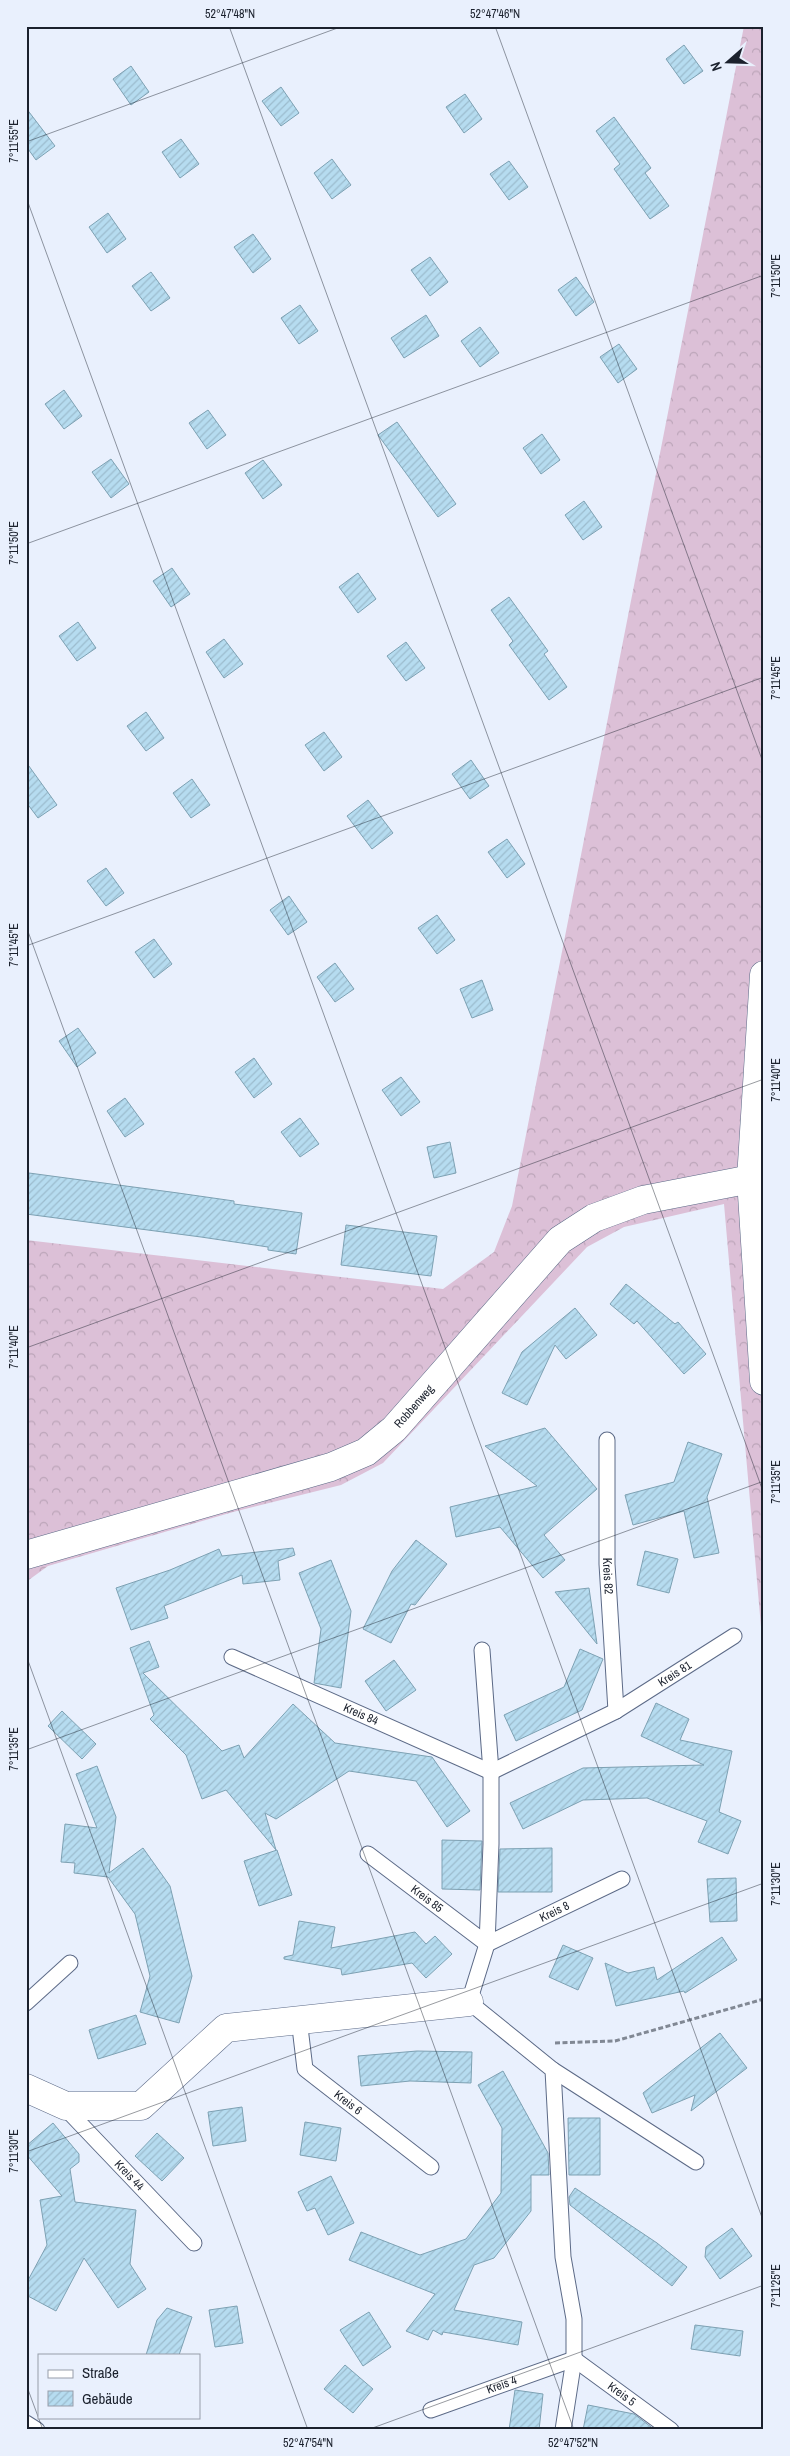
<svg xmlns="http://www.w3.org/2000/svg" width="790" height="2456" font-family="'Archivo Narrow',sans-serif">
	<defs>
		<pattern id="forest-crowns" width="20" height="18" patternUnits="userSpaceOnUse" patternTransform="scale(1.25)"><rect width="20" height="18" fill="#dcc0d7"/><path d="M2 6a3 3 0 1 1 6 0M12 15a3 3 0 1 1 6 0" fill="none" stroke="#bca5b9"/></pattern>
		<pattern id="building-hatch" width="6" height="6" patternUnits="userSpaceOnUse" patternTransform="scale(1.25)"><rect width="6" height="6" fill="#b6dcf0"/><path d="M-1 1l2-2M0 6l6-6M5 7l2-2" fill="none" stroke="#9cbcce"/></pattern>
	</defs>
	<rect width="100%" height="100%" fill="#e9f0fd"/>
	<path fill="url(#forest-crowns)" d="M744,26h20v1635l-40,-457 -100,23 -37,20 -204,216 -42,22 -108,27 -185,54 -22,16v-342l417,49 51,-37 18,-46z"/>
	<g fill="url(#building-hatch)" stroke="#7da1b3">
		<path d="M684,45l19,26 -19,13 -18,-25z"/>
		<path d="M131,66l18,26 -18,13 -18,-26z"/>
		<path d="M281,87l18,26 -18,13 -19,-25z"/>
		<path d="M465,94l17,25 -18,14 -18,-26z"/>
		<path d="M26,108l29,38 -19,14 -10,-14z"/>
		<path d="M614,117l37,51 -6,5 24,33 -19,13 -36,-50 6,-5 -24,-33z"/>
		<path d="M181,139l18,25 -19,14 -18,-26z"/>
		<path d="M332,159l19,26 -19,14 -18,-26z"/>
		<path d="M509,161l19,26 -19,13 -19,-26z"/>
		<path d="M108,213l18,26 -19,14 -18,-26z"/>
		<path d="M253,234l18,25 -18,14 -19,-26z"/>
		<path d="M430,257l18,25 -18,14 -19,-26z"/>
		<path d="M151,272l19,26 -19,13 -19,-25z"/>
		<path d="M576,277l18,25 -18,14 -18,-26z"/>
		<path d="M300,305l18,26 -19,13 -18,-26z"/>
		<path d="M426,315l13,21 -35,22 -13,-20z"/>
		<path d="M480,327l19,26 -19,14 -19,-26z"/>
		<path d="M619,344l18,25 -19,14 -18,-26z"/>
		<path d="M64,390l18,26 -18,13 -19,-25z"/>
		<path d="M208,410l18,25 -19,14 -18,-26z"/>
		<path d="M397,422l59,82 -18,13 -60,-82z"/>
		<path d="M542,434l18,26 -19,14 -18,-26z"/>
		<path d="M111,459l18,25 -18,14 -19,-26z"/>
		<path d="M263,460l19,25 -19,14 -18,-26z"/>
		<path d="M584,501l18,26 -19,13 -18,-25z"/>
		<path d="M172,568l18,26 -19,13 -18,-26z"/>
		<path d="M358,573l18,26 -18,14 -19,-26z"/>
		<path d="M509,597l39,54 -4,3 23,33 -18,13 -40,-55 4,-4 -22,-31z"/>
		<path d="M78,622l18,26 -19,13 -18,-25z"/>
		<path d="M224,639l19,25 -19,14 -18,-26z"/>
		<path d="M406,642l19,26 -19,13 -19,-25z"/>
		<path d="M146,712l18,26 -18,13 -19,-25z"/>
		<path d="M324,732l18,25 -18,14 -19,-26z"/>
		<path d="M471,760l18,26 -19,13 -18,-25z"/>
		<path d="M26,762l31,43 -19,13 -12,-16z"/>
		<path d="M192,779l18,26 -19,13 -18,-25z"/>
		<path d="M368,800l25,33 -21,16 -25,-33z"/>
		<path d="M507,839l18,25 -18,14 -19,-26z"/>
		<path d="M106,868l18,25 -18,13 -19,-25z"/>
		<path d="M289,896l18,26 -19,13 -18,-25z"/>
		<path d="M437,915l18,25 -18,14 -19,-26z"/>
		<path d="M154,939l18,25 -18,14 -19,-26z"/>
		<path d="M335,963l19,26 -19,13 -18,-25z"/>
		<path d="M482,980l11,30 -21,8 -12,-29z"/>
		<path d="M78,1028l18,25 -19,14 -18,-26z"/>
		<path d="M254,1058l18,26 -18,14 -19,-26z"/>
		<path d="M401,1077l19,25 -19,14 -19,-26z"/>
		<path d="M125,1098l19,26 -19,13 -18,-26z"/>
		<path d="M300,1118l19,26 -19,13 -19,-25z"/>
		<path d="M450,1142l6,31 -22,5 -7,-31z"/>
		<path d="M29,1173l149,20 56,8v3l68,9 -6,41 -28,-4v-3l-67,-10 -175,-23z"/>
		<path d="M346,1225l91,11 -6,40 -90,-11z"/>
		<path d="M626,1284l49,40 3,-2 28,32 -22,20 -47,-53 -3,3 -24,-20z"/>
		<path d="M575,1308l22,27 -31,24 -11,-14 -28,60 -25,-12 20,-41z"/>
		<path d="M545,1428l52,61 -53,46 21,25 -22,18 -43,-51 -44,10 -6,-30 87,-21 -52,-40z"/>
		<path d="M688,1442l34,12 -15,43 12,56 -25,5 -10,-47 -51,14 -8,-30 49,-13z"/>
		<path d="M416,1540l31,24 -32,41 -4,-1 -20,39 -28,-14 29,-58z"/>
		<path d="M293,1548l2,7 -17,6 2,19 -37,4 -1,-9 -78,31 4,12 -37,12 -15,-42 54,-18 49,-21 3,7z"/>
		<path d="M645,1551l33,8 -9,34 -32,-8z"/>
		<path d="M331,1560l20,51 -10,77 -27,-5 7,-54 -22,-56z"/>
		<path d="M589,1588l8,56 -42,-52z"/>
		<path d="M149,1641l10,26 -16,6 79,78 17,-6 5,13 49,-54 42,39 97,14 38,54 -23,16 -31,-46 -67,-10 -73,48 -11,-6 11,37 -50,-60 -24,9 -16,-44 -36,-36 4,-4 -24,-67z"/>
		<path d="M580,1649l23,10 -21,51 -66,31 -12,-26 60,-28z"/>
		<path d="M394,1660l22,30 -30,21 -21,-30z"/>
		<path d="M656,1703l33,16 -9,21 52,11 -13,61 22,9 -13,33 -30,-12 9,-21 -60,-23 -64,2 -60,29 -13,-26 73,-35 121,-3 -63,-29z"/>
		<path d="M62,1711l34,33 -14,15 -34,-33z"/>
		<path d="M97,1766l19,51 -7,56 34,-25 27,38 22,90 -13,47 -39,-11 10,-36 -15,-62 -27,-37 -34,-4 1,-10 -14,-1 4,-38 32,4 -21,-54z"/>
		<path d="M442,1840l40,1 -2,49 -38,-1z"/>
		<path d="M552,1848v44h-54l2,-43z"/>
		<path d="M277,1850l15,45 -33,11 -15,-45z"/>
		<path d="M736,1878l1,43 -27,1 -3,-43z"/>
		<path d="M299,1921l36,6 -4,21 84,-16 11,12 9,-8 17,18 -26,24 -14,-15 -70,12 -1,-6 -57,-10v-2l9,-2z"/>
		<path d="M722,1937l15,23 -52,33 -1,-2 -68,15 -11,-43 23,10 26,-6 3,13z"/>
		<path d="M563,1945l30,13 -15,32 -29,-13z"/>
		<path d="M136,2015l10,29 -48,15 -9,-29z"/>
		<path d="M720,2033l27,35 -56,43 4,-16 -43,18 -9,-20z"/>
		<path d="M417,2051l55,1 -1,31 -61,-2 -49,5 -3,-30z"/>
		<path d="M503,2071l45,82 1,22h-18v36l-37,47 -20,7 -20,45 68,12 -4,23 -75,-13 -1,3 -9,-5 -5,10 -22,-9 29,-37 -86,-34 12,-28 59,23 46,-16 35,-46 1,-65 -24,-43z"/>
		<path d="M242,2107l4,34 -33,5 -5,-34z"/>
		<path d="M568,2118h32v57h-31z"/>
		<path d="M305,2122l36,6 -5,33 -36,-6z"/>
		<path d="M53,2123l26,31v8l-9,7 5,33 61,8 -6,54 16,25 -28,19 -34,-50 -28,53 -30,-16v-11l21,-39 -7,-45 22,-4 -36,-42v-8z"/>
		<path d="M157,2133l27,25 -22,23 -27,-25z"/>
		<path d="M331,2176l23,47 -26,12 -13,-27 -8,3 -9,-19z"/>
		<path d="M575,2188l82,55 30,24 -15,19 -102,-81 -1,-8z"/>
		<path d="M732,2228l20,28 -32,23 -15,-22 1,-10z"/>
		<path d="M237,2306l6,37 -28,4 -6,-37z"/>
		<path d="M167,2308l25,9 -13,38h-33l11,-35z"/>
		<path d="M369,2312l22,35 -28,19 -23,-36z"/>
		<path d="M695,2325l48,6 -3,25 -49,-7z"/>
		<path d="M345,2365l28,24 -20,24 -29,-24z"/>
		<path d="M515,2390l28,4 -4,36h-30z"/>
		<path d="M588,2405l46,9 21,16h-72z"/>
	</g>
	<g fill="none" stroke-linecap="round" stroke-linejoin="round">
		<g stroke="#5c6a87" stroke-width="17">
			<g id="service">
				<path id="s1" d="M607,1440v124l9,147"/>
				<path d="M482,1650l9,122v72l-4,100 -18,58 84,68 10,187 11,62v40l-11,71"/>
				<path id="s2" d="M232,1657l259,115 125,-61 118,-75"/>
				<path id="s3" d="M368,1854l119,90 135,-65"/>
				<path d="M26,2003l44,-40"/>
				<path id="s4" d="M299,2019l6,50 126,98"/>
				<path d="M553,2070l143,92"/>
				<path id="s5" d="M66,2106l4,7 124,130"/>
				<path id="s6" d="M431,2410l143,-51 97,71"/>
				<path d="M26,2423l11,7"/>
			</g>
		</g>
		<g stroke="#5c6a87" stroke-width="29">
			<g id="minor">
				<path d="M764,975l-13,204 13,202"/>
				<path id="s7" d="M26,1555l305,-88 35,-15 28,-23 166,-189 34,-22 49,-18 108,-21"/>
				<path d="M26,2088l40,18h75l85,-78 243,-26"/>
			</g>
		</g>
		<path stroke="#818894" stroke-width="3" stroke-dasharray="5 2.5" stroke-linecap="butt" d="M555,2043l60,-2 149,-42"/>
		<use href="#service" stroke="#fff" stroke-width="15"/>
		<use href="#minor" stroke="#fff" stroke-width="28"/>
	</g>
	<path fill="none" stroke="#1b212d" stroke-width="1" stroke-opacity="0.45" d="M229,26l535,1468M495,26l269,739M760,26l4,10M26,142l317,-116M26,197l738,2026M26,544l738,-269M26,926l548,1504M26,946l738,-269M26,1348l738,-269M26,1655l282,775M26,1750l738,-269M26,2152l738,-269M26,2384l17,46M367,2430l397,-145"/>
	<g text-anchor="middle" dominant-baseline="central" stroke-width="5" stroke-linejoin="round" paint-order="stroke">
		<g font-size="12" fill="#1b212d" stroke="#e9f0fd">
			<text stroke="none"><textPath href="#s7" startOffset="422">Robbenweg</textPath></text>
			<text stroke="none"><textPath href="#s1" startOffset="136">Kreis 82</textPath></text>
			<text stroke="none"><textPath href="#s2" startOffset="492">Kreis 81</textPath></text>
			<text stroke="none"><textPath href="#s2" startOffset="141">Kreis 84</textPath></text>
			<text stroke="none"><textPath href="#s3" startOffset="74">Kreis 85</textPath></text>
			<text stroke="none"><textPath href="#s3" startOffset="224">Kreis 8</textPath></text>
			<text stroke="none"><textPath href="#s4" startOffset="105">Kreis 6</textPath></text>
			<text stroke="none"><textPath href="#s5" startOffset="94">Kreis 44</textPath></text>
			<text stroke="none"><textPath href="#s6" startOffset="75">Kreis 4</textPath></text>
			<text stroke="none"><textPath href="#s6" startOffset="211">Kreis 5</textPath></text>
		</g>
	</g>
	<rect width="790" height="2456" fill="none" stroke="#e9f0fd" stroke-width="55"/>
	<rect x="38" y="2354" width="162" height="65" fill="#e9f0fd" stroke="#979daa"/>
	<rect x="48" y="2370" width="25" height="8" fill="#ffffff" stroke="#979daa"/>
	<text x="82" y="2378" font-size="15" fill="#1b212d">Straße</text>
	<rect x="48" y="2391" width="25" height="15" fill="url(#building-hatch)" stroke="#979daa"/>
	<text x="82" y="2404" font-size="15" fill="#1b212d">Gebäude</text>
	<g transform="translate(728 62) rotate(250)" stroke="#e9f0fd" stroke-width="4" paint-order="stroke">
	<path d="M0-4L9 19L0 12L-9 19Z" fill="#1b212d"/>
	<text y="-8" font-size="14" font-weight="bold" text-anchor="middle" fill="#1b212d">N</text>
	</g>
	<rect x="28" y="28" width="734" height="2400" fill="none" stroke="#1b212d" stroke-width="2"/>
	<g font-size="12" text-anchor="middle" fill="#1b212d">
		<text x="230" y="18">52°47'48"N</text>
		<text x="495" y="18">52°47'46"N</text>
		<text transform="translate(14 141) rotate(-90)" y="4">7°11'55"E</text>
		<text transform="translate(776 276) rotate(-90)" y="4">7°11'50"E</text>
		<text transform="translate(14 543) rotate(-90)" y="4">7°11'50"E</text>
		<text transform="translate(776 678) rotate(-90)" y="4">7°11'45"E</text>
		<text transform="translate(14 945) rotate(-90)" y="4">7°11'45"E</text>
		<text transform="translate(776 1080) rotate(-90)" y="4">7°11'40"E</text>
		<text transform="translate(14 1347) rotate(-90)" y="4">7°11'40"E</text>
		<text transform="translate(776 1482) rotate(-90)" y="4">7°11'35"E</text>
		<text transform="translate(14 1749) rotate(-90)" y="4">7°11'35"E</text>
		<text transform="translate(776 1884) rotate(-90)" y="4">7°11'30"E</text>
		<text transform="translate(14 2151) rotate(-90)" y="4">7°11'30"E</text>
		<text transform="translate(776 2286) rotate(-90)" y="4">7°11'25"E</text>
		<text x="308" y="2447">52°47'54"N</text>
		<text x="573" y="2447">52°47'52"N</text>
	</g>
</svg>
